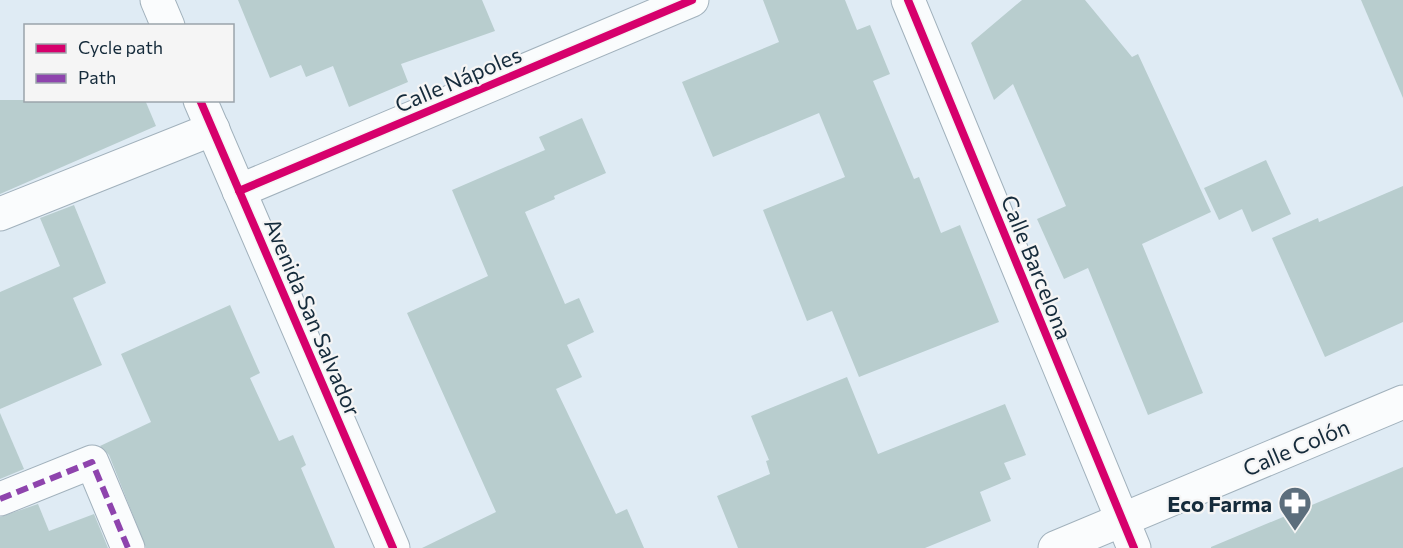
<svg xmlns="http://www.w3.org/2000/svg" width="1403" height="548" font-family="Commissioner,sans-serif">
	<rect width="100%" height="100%" fill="#dfebf4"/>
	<g fill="#b8cdce">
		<path d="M238,0h244l13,31 -94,33 7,18 -59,25 -16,-41 -27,11 -5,-12 -31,13z"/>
		<path d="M763,0h82l12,30 13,-5 20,49 -17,7 41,98 5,-2 22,56 19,-8 39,97 -140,55 -27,-66 -25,10 -44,-111 82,-33 -26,-64 -106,44 -31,-75 97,-40z"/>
		<path d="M1022,0h63l47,57 6,-3 73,158 -69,32 61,149 -55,22 -60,-147 -24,11 -27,-60 29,-13 -53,-122 -19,16 -23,-57z"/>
		<path d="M1361,0h42v98z"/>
		<path d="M0,100h145l11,26 -156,68z"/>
		<path d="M582,118l24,55 -52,23 1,3 -30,13 40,92 14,-6 15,34 -27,13 15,32 -26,12 60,125 11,-5 17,39h-222l74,-36 -89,-199 81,-37 -36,-86 93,-40 -6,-13z"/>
		<path d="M1266,160l25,54 -39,18 -10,-23 -23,11 -15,-32z"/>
		<path d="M1403,186v136l-78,35 -53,-119 46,-20 1,4z"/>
		<path d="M74,205l32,78 -33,15 29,67 -102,44v-117l60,-26 -20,-48z"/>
		<path d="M230,305l30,68 -10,5 29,63 14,-6 13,30 -5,3 34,80h-189l-37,-93 -9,-9 51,-24 -30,-68z"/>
		<path d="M847,377l31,77 127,-50 21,51 -22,8 7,16 -31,13 11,29 -66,27h-187l-21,-52 53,-22 -4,-13 3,-1 -18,-44z"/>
		<path d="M0,413l24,56 -24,10z"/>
		<path d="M1403,467v81h-192v-1z"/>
		<path d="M38,504l11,27 45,-17 14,34h-108v-31z"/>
	</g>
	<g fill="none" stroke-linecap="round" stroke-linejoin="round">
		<g stroke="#a1b1bc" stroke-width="35">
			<g id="minor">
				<path d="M157,0l11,26"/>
				<path d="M908,0l226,548"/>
				<path d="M200,100l193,448"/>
				<path d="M239,191l453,-191"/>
				<path d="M0,214l213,-85"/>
				<path d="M0,499l92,-37 36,86"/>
				<path d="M1055,548l348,-146"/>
			</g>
		</g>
		<use href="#minor" stroke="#fafcfd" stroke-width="33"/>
		<path stroke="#8e44ad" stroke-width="6" stroke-dasharray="12 6" stroke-linecap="butt" d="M0,499l92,-37 36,86"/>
		<g stroke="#f5f5f5" stroke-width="11">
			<g id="cycleway">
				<path d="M908,0l226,548"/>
				<path d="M200,100l193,448"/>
				<path d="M239,191l453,-191"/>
			</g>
		</g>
		<use href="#cycleway" stroke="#d6006c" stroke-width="8"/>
	</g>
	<defs>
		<g id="pharmacy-pin" transform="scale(1.725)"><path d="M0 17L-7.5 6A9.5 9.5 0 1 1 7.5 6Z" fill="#5c6e7c" stroke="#f5f5f5"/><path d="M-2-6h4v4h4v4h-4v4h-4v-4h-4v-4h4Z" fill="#fff"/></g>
	</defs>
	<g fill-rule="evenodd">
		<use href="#pharmacy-pin" x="1295" y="503"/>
	</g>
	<g text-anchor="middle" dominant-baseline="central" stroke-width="4.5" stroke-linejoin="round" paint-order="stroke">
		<g font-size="22" fill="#152b3b" stroke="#f5f5f5">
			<text transform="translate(458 79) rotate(-23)">Calle Nápoles</text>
			<text transform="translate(1037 267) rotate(68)">Calle Barcelona</text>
			<text transform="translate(313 317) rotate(67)">Avenida San Salvador</text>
			<text transform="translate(1296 447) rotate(-23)">Calle Colón</text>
		</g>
		<g font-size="22" font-weight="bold" fill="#152b3b" stroke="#f5f5f5" text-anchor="end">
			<text x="1272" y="503">Eco Farma</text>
		</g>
	</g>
	<rect x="24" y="24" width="210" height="78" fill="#f5f5f5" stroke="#9ba4ab" stroke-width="1.5"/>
	<rect x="36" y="44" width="30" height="9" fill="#d6006c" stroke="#9ba4ab" stroke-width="1.5"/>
	<text x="78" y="54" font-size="18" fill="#152b3b">Cycle path</text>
	<rect x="36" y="74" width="30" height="9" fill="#8e44ad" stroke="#9ba4ab" stroke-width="1.5"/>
	<text x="78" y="84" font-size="18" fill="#152b3b">Path</text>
</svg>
